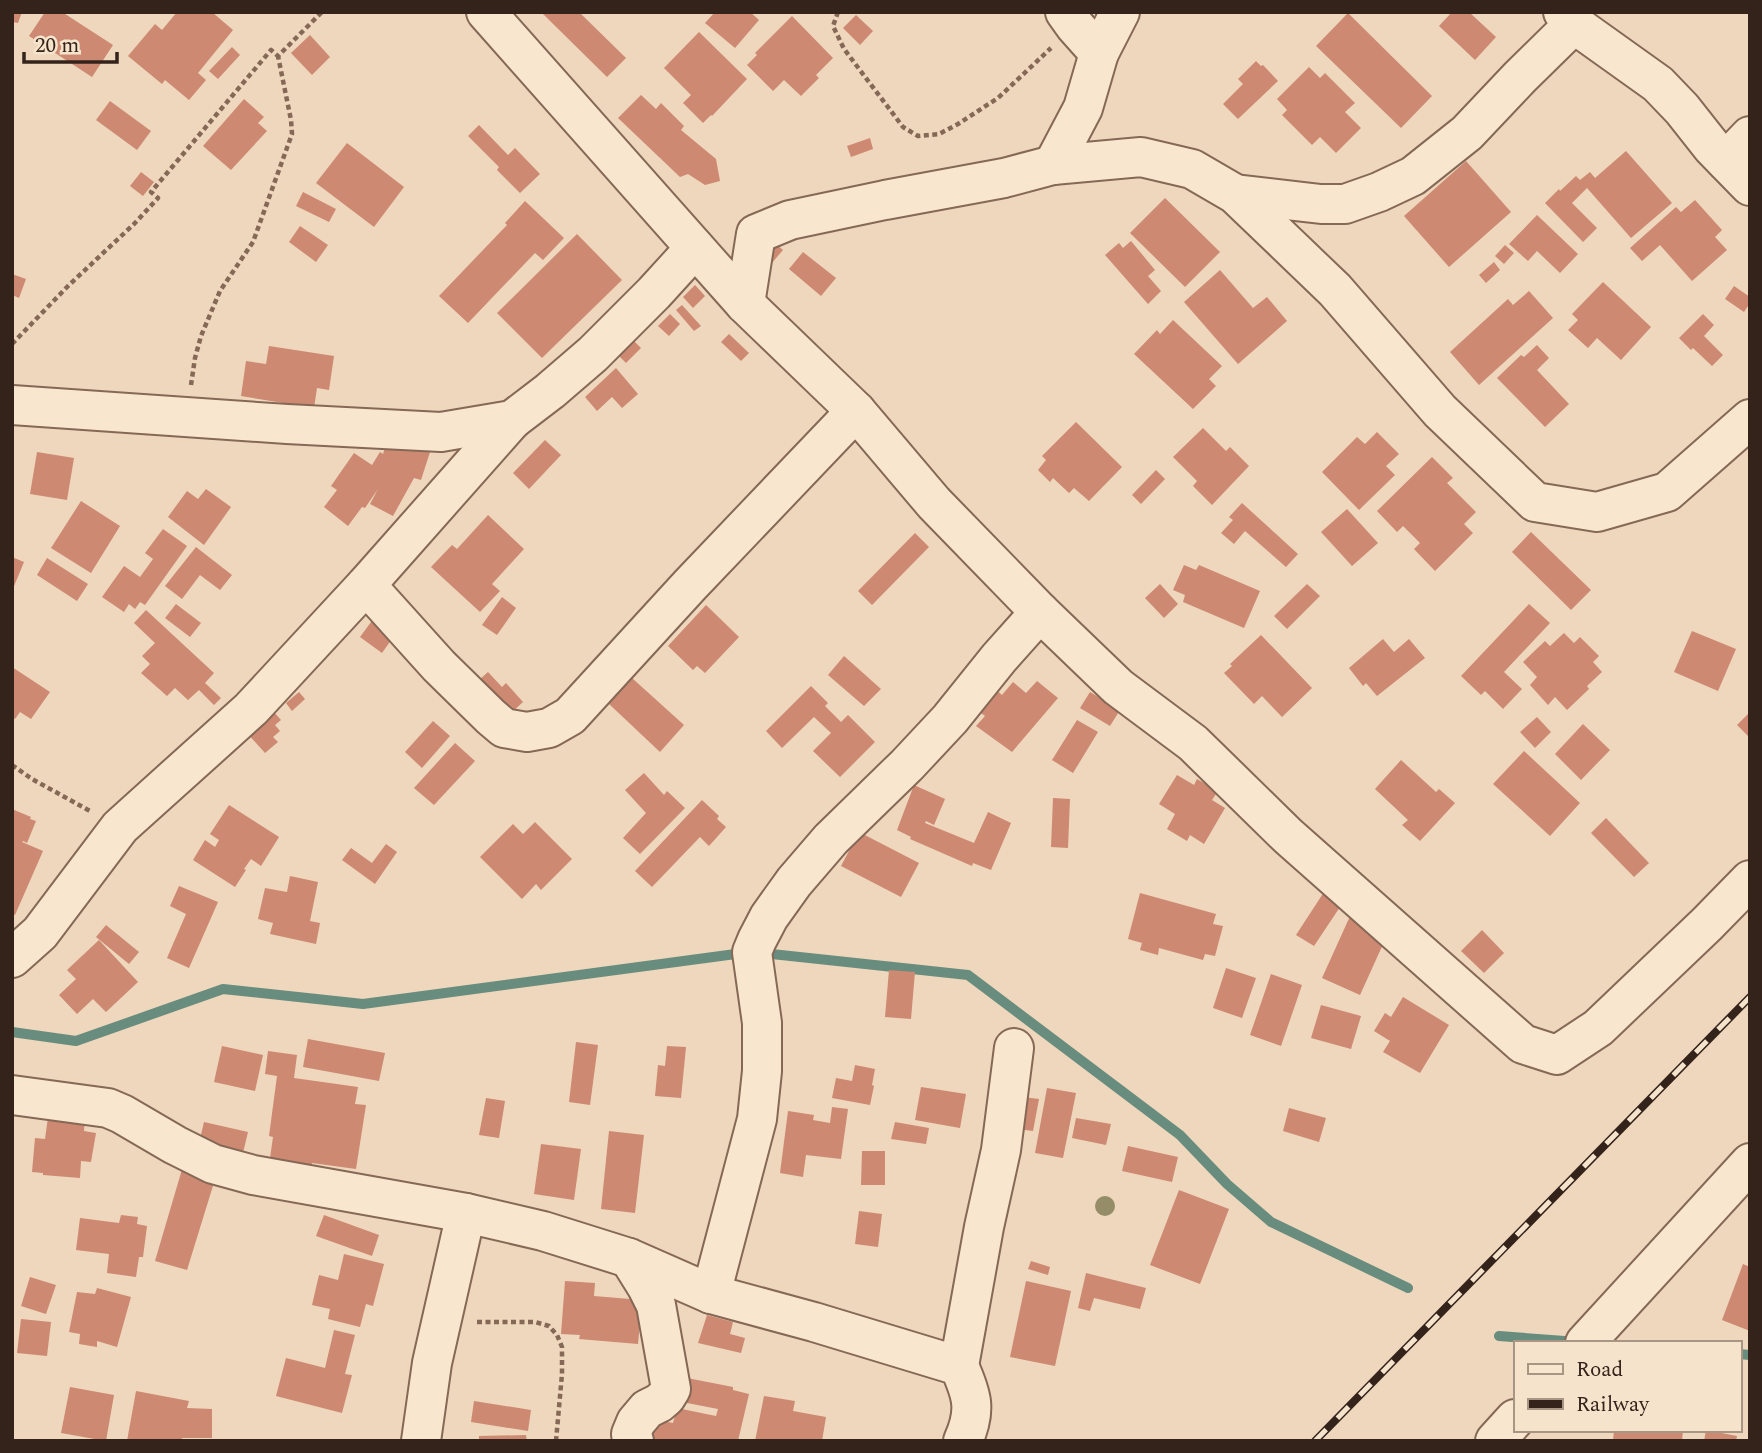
<svg xmlns="http://www.w3.org/2000/svg" width="1762" height="1453" font-family="Spectral,serif">
	<rect width="100%" height="100%" fill="#eed7bc"/>
	<g fill="none" stroke-linecap="round" stroke-linejoin="round">
		<g stroke="#688c7d" stroke-width="10">
			<path d="M762,953l206,22 212,160 47,49 44,38 137,66"/>
			<path d="M12,1032l64,9 147,-52 140,15 380,-51"/>
			<path d="M1499,1336l79,6"/>
			<path d="M1739,1354l11,1"/>
		</g>
	</g>
	<g fill="#cd8971">
		<path d="M12,12h10l-4,11 -6,-1z"/>
		<path d="M45,12h17l51,33 -21,32 -63,-41z"/>
		<path d="M177,12h35l21,18 -35,43 8,7 -17,20 -24,-20 -3,4 -34,-28 27,-32 7,6z"/>
		<path d="M541,12h38l47,46 -19,19z"/>
		<path d="M715,12h35l9,8 -24,28 -30,-25z"/>
		<path d="M1452,12h17l27,25 -21,23 -36,-34z"/>
		<path d="M1348,13l84,83 -31,32 -85,-82z"/>
		<path d="M856,15l17,16 -13,14 -17,-17z"/>
		<path d="M792,16l41,42 -17,17 3,3 -18,18 -17,-16 -11,11 -26,-26 10,-10 -2,-2z"/>
		<path d="M699,32l48,47 -35,37 -1,-1 -8,8 -20,-20 8,-8 -27,-27z"/>
		<path d="M310,35l20,22 -18,18 -21,-22z"/>
		<path d="M232,47l8,8 -22,24 -9,-8z"/>
		<path d="M1256,61l5,5 2,-1 15,16 -40,38 -15,-15 20,-20 -5,-5z"/>
		<path d="M1309,67l11,11 5,-5 30,30 -10,9 16,16 -25,25 -16,-16 -8,8 -30,-30 5,-5 -10,-11z"/>
		<path d="M641,95l15,14 5,-6 23,23 -3,4 35,29 4,22 -15,4 -17,-11 -8,3 -62,-59z"/>
		<path d="M244,99l20,18 -6,6 9,8 -36,39 -28,-24z"/>
		<path d="M110,101l41,30 -14,19 -41,-30z"/>
		<path d="M479,125l29,30 7,-7 25,26 -20,19 -23,-23 2,-3 -31,-31z"/>
		<path d="M870,138l3,11 -22,8 -4,-11z"/>
		<path d="M347,143l57,44 -30,40 -58,-44z"/>
		<path d="M1626,151l46,52 -41,35 -44,-50 -15,15 25,25 -14,14 -38,-39 14,-14 1,2 16,-15 4,4 10,-8 5,6z"/>
		<path d="M1466,161l45,51 -62,55 -45,-51z"/>
		<path d="M141,172l13,10 -11,14 -13,-10z"/>
		<path d="M303,192l33,17 -7,13 -33,-16z"/>
		<path d="M1165,198l55,54 -35,35 -55,-54z"/>
		<path d="M1695,200l27,30 -7,7 12,13 -35,31 -32,-36 -18,16 -12,-13 46,-41 5,5z"/>
		<path d="M525,201l39,37 -21,22 -8,-7 -67,70 -29,-27 68,-71 -2,-2z"/>
		<path d="M1537,215l41,39 -18,19 -23,-22 -9,10 -19,-17z"/>
		<path d="M300,226l28,19 -12,17 -27,-20z"/>
		<path d="M577,234l45,46 -80,78 -45,-45z"/>
		<path d="M771,240l12,10 -12,14 -12,-10z"/>
		<path d="M1131,241l24,29 -7,6 13,15 -13,13 -43,-49 14,-12 4,5z"/>
		<path d="M1505,245l9,8 -10,11 -9,-8z"/>
		<path d="M803,252l33,26 -15,18 -32,-27z"/>
		<path d="M1494,262l6,8 -14,13 -7,-8z"/>
		<path d="M1220,270l33,38 14,-11 20,24 -49,43 -54,-62z"/>
		<path d="M12,274l14,5 -7,19 -7,-3z"/>
		<path d="M1603,282l48,45 -30,33 -24,-22 -9,10 -20,-18 10,-10 -6,-6z"/>
		<path d="M695,285l10,11 -12,12 -10,-11z"/>
		<path d="M1734,286l16,11v6l-6,9 -19,-13z"/>
		<path d="M1529,291l24,27 -74,67 -29,-33 58,-53 5,6z"/>
		<path d="M682,305l19,21 -7,5 -18,-21z"/>
		<path d="M670,314l10,10 -11,12 -11,-10z"/>
		<path d="M1703,314l11,11 -10,11 19,19 -11,11 -19,-18 -2,2 -12,-12z"/>
		<path d="M1173,320l49,46 -13,13 7,7 -23,23 -59,-55 23,-24 3,4z"/>
		<path d="M729,334l20,19 -8,8 -20,-19z"/>
		<path d="M629,336l12,12 -15,15 -11,-11z"/>
		<path d="M1537,345l12,13 -12,12 32,34 -24,23 -48,-49 24,-23 3,2z"/>
		<path d="M269,346l65,10 -5,34 -12,-2 -3,20 -73,-12 5,-35 20,3z"/>
		<path d="M616,368l22,26 -16,14 -10,-11 -15,14 -12,-14z"/>
		<path d="M1076,422l46,45 -33,34 -15,-13 -5,5 -16,-15 -3,4 -12,-12 8,-10 -4,-4z"/>
		<path d="M1203,428l23,23 4,-4 19,19 -37,39 -19,-19 4,-5 -24,-24z"/>
		<path d="M1377,432l22,22 -13,12 9,9 -36,35 -37,-38 35,-35 8,7z"/>
		<path d="M388,437l43,12 -10,31 -7,-2 -21,38 -23,-12 8,-15 -13,19 -3,-1 -14,19 -24,-19 13,-17 -6,-4 23,-33 18,12 8,-13 3,2z"/>
		<path d="M545,440l16,15 -32,34 -16,-16z"/>
		<path d="M37,452l37,6 -7,42 -37,-6z"/>
		<path d="M1432,457l21,21 -6,5 29,29 -12,12 9,9 -38,38 -21,-22 6,-6 -17,-17 -6,6 -20,-21z"/>
		<path d="M1156,470l9,9 -24,25 -9,-9z"/>
		<path d="M206,489l25,18 -27,38 -36,-28 19,-26 11,8z"/>
		<path d="M81,501l39,25 -29,47 -40,-25z"/>
		<path d="M1242,503l56,51 -12,13 -41,-36 -11,13 -13,-11 12,-13 -4,-3z"/>
		<path d="M1347,509l31,34 -26,23 -31,-34z"/>
		<path d="M488,515l36,34 -32,35 8,7 -20,21 -49,-45 21,-22 5,4z"/>
		<path d="M163,529l24,17 -42,59 -5,-3 -5,7 -6,-5 -5,8 -22,-15 22,-31 16,11 13,-18 -8,-6z"/>
		<path d="M1531,532l60,58 -20,20 -59,-58z"/>
		<path d="M915,533l14,14 -57,58 -14,-14z"/>
		<path d="M196,547l36,28 -12,15 -20,-15 -18,24 -17,-13z"/>
		<path d="M12,557l12,5 -12,29z"/>
		<path d="M47,558l41,26 -11,17 -40,-26z"/>
		<path d="M1184,565l12,5 3,-5 61,26 -16,37 -61,-26 2,-7 -12,-5z"/>
		<path d="M1160,584l18,20 -14,14 -19,-20z"/>
		<path d="M1307,584l13,12 -33,33 -13,-13z"/>
		<path d="M502,597l14,11 -19,27 -15,-10z"/>
		<path d="M176,604l25,19 -11,14 -25,-19z"/>
		<path d="M1529,604l21,19 -46,49 18,17 -19,20 -18,-18 -4,4 -20,-19z"/>
		<path d="M706,605l33,32 -34,36 -8,-7 -4,4 -25,-24z"/>
		<path d="M146,610l68,63 -9,10 16,15 -7,7 -15,-15 -11,10 -13,-12 -8,8 -26,-23 9,-9 -8,-8 13,-13 -21,-20z"/>
		<path d="M374,618l22,15 -14,20 -22,-16z"/>
		<path d="M1692,631l44,18 -18,42 -44,-19z"/>
		<path d="M1564,633l10,10 6,-6 19,19 -6,6 9,10 -15,14 2,3 -22,21 -12,-13 -7,8 -18,-20 7,-8 -14,-15 22,-21 5,5z"/>
		<path d="M1261,635l51,53 -30,29 -20,-21 -8,8 -30,-31 8,-7 -2,-2z"/>
		<path d="M1383,639l11,13 15,-13 16,19 -48,38 -11,-13 -3,3 -14,-18z"/>
		<path d="M844,656l37,33 -17,17 -36,-31z"/>
		<path d="M12,667l38,25 -19,27 -11,-7 -5,7 -3,-2z"/>
		<path d="M488,672l14,15 4,-4 17,19 -14,13 -48,-19z"/>
		<path d="M632,678l52,47 -24,27 -52,-49z"/>
		<path d="M1037,681l21,17 -46,54 -36,-26 9,-10 -11,-8 18,-22 10,9 11,-13 13,11z"/>
		<path d="M811,686l17,17 -3,3 16,16 7,-7 27,27 -35,35 -27,-26 18,-18 -17,-16 -32,31 -16,-17z"/>
		<path d="M299,692l6,7 -13,12 -6,-8z"/>
		<path d="M1090,692l30,18 -10,16 -30,-18z"/>
		<path d="M273,711l8,9 -6,5 5,6 -7,6 5,5 -13,11 -18,-20z"/>
		<path d="M1750,712v26l-13,-13z"/>
		<path d="M1537,717l14,15 -16,16 -15,-16z"/>
		<path d="M1077,720l21,12 -25,41 -21,-13z"/>
		<path d="M433,721l17,15 -28,32 -17,-16z"/>
		<path d="M1583,724l27,26 -29,30 -26,-26z"/>
		<path d="M455,743l20,18 -41,44 -20,-17z"/>
		<path d="M1524,751l56,52 -30,33 -57,-52z"/>
		<path d="M1401,760l35,32 3,-3 16,14 -35,38 -18,-16 6,-5 -33,-31z"/>
		<path d="M644,773l20,22 3,-4 18,17 -45,46 -17,-16 23,-25 -21,-23z"/>
		<path d="M1177,775l17,10 3,-6 21,12 -6,9 13,8 -21,36 -14,-9 -3,6 -20,-12 8,-15 -16,-10z"/>
		<path d="M914,785l31,14 -11,26 -8,-4 -1,2 49,20 14,-31 23,11 -20,47 -18,-7 -1,3 -62,-27 1,-2 -14,-7z"/>
		<path d="M1053,798l17,1 -2,49 -17,-1z"/>
		<path d="M702,800l17,16 -2,3 9,8 -17,19 -9,-9 -48,50 -17,-16z"/>
		<path d="M229,805l50,32 -18,29 -10,-7 -7,10 2,1 -11,17 -42,-27 12,-20 10,7 4,-7 -9,-6z"/>
		<path d="M12,809l19,8 -1,2 6,2 -9,22 -4,-2 -1,1 21,9 -28,64 -3,-1v-52l2,-4 -2,-1z"/>
		<path d="M1606,818l43,45 -15,14 -43,-44z"/>
		<path d="M535,822l37,37 -31,31 -5,-6 -14,15 -42,-42 33,-33 10,10z"/>
		<path d="M859,832l60,31 -18,34 -60,-31z"/>
		<path d="M386,844l11,8 -22,32 -33,-24 9,-12 21,15z"/>
		<path d="M290,876l28,6 -8,39 10,2 -4,21 -46,-10 3,-11 -15,-4 7,-31 22,4z"/>
		<path d="M179,886l39,16 -29,66 -22,-10 19,-44 -16,-8z"/>
		<path d="M1324,892l18,12 -28,42 -18,-11z"/>
		<path d="M1140,893l76,21 -3,10 10,2 -8,30 -10,-2 -2,6 -44,-12 -1,7 -18,-5 2,-7 -14,-4z"/>
		<path d="M1351,914l38,17 -29,64 -38,-17z"/>
		<path d="M106,925l33,27 -10,12 -33,-27z"/>
		<path d="M1482,930l22,23 -20,20 -23,-22z"/>
		<path d="M99,940l39,42 -32,30 -13,-13 -16,15 -18,-19 17,-16 -9,-9z"/>
		<path d="M1226,968l30,10 -14,40 -29,-10z"/>
		<path d="M889,970l26,2 -4,47 -26,-2z"/>
		<path d="M1271,974l31,11 -21,61 -31,-11z"/>
		<path d="M1403,997l46,28 -29,48 -37,-21 7,-11 -16,-10 11,-18 6,4z"/>
		<path d="M1321,1005l40,11 -10,33 -40,-11z"/>
		<path d="M308,1039l77,14 -6,28 -76,-14z"/>
		<path d="M576,1042l22,3 -8,60 -21,-3z"/>
		<path d="M222,1046l41,9 -8,36 -41,-9z"/>
		<path d="M667,1046l19,1 -5,51 -26,-2 3,-31 7,1z"/>
		<path d="M268,1051l29,4 -3,23 64,9 -3,17 11,1 -10,64 -44,-6 -2,9 -41,-7 4,-28 -4,-1 8,-60 -12,-2z"/>
		<path d="M855,1065l20,4 -3,16 2,1 -4,19 -38,-7 4,-20 16,3z"/>
		<path d="M921,1087l45,7 -6,34 -45,-8z"/>
		<path d="M1047,1088l29,5 -13,65 -28,-5z"/>
		<path d="M1023,1097l16,2 -6,32 -15,-2z"/>
		<path d="M486,1098l19,3 -6,37 -20,-3z"/>
		<path d="M832,1107l16,2 -7,50 -35,-4 -3,22 -23,-4 8,-62 26,4 -1,5 17,3z"/>
		<path d="M1289,1108l37,10 -7,24 -36,-11z"/>
		<path d="M48,1117l37,3 -1,11 12,2 -5,29 -10,-1 -1,17 -37,-3v-2l-11,-1 3,-34 10,1z"/>
		<path d="M1076,1118l35,6 -5,21 -34,-7z"/>
		<path d="M204,1122l44,10 -6,25 -44,-10z"/>
		<path d="M895,1122l34,6 -3,16 -35,-5z"/>
		<path d="M609,1131l35,4 -9,78 -34,-4z"/>
		<path d="M541,1144l40,5 -7,51 -40,-6z"/>
		<path d="M1128,1146l50,11 -6,25 -50,-11z"/>
		<path d="M862,1151h23v34h-24z"/>
		<path d="M183,1166l33,10 -29,94 -32,-9z"/>
		<path d="M1179,1190l50,19 -29,75 -50,-19z"/>
		<path d="M859,1211l23,3 -4,33 -23,-3z"/>
		<path d="M121,1215l17,2 -1,7 10,2 -4,31h-4l-3,20 -29,-4 2,-19 -33,-4 4,-32 39,5z"/>
		<path d="M324,1215l55,20 -7,21 -56,-20z"/>
		<path d="M344,1254l40,10 -11,42 -7,-2 -6,23 -32,-8 2,-10 -18,-4 7,-30 19,5z"/>
		<path d="M1031,1261l19,6 -2,8 -20,-6z"/>
		<path d="M1743,1264l7,3v64l-28,-11z"/>
		<path d="M1086,1273l60,15 -6,21 -46,-11 -4,13 -12,-3z"/>
		<path d="M30,1277l26,8 -10,29 -25,-8z"/>
		<path d="M565,1281l30,2 -1,13 48,4 -4,44 -59,-5 1,-4 -19,-1z"/>
		<path d="M1026,1281l45,10 -16,75 -45,-9z"/>
		<path d="M97,1288l34,9 -14,50 -20,-6v6l-18,-3 1,-10 -11,-2 8,-40 18,2z"/>
		<path d="M707,1315l26,7 -3,12 15,4 -4,15 -43,-10z"/>
		<path d="M21,1319l30,3 -4,34 -30,-3z"/>
		<path d="M334,1330l21,5 -10,39 7,1 -10,38 -66,-17 10,-38 39,10z"/>
		<path d="M682,1377l51,10v3l16,4 -11,47h-96l5,-23 26,5 4,-15 39,8 2,-7 -41,-8z"/>
		<path d="M70,1387l44,8 -8,46 -45,-8z"/>
		<path d="M136,1391l53,10 -2,7 25,1v29h-30v3h-55z"/>
		<path d="M764,1396l31,5 -2,10 33,6 -4,24h-67z"/>
		<path d="M474,1401l57,9 -3,21 -57,-9z"/>
		<path d="M1614,1430h69l-1,11h-69z"/>
		<path d="M1706,1430l31,6 -1,5h-32z"/>
		<path d="M526,1435l1,6h-48v-5z"/>
	</g>
	<g fill="none" stroke-linecap="round" stroke-linejoin="round">
		<g stroke="#856856" stroke-width="42">
			<g id="minor">
				<path d="M486,12l259,292 111,107 78,92 106,109 78,75 75,56 95,93 235,208 34,11 41,-27 109,-104 43,-44"/>
				<path d="M1065,12l10,14 24,27"/>
				<path d="M1563,12l11,12 84,60 24,25 30,38 38,39"/>
				<path d="M1726,161l24,-25"/>
				<path d="M1053,165l30,-57 16,-55 21,-41"/>
				<path d="M1235,194l86,10h24l34,-12 34,-16 54,-43 53,-56 54,-53"/>
				<path d="M745,304l11,-70 34,-14 95,-20 119,-22 49,-13 88,-8 51,12 43,25 100,96 105,121 95,91 62,10 70,-20 83,-73"/>
				<path d="M12,405l275,19 154,8 71,-12 38,-29 43,-37 61,-61 41,-45"/>
				<path d="M366,585l73,81 52,51 13,11 23,4 22,-4 21,-12 120,-131 166,-174"/>
				<path d="M12,958l28,-25 80,-106 131,-118 115,-124 146,-165"/>
				<path d="M12,1095l96,13 14,6 53,31 38,19 40,11 213,38 77,18 86,27 82,36 103,28 145,44c13,29 18,44 4,75"/>
				<path d="M629,1258l18,29 9,18 15,84 -5,8 -7,6 -12,6 -11,13 -5,12 3,7"/>
				<path d="M711,1294l46,-175 5,-48v-48l-10,-71 5,-12 12,-23 25,-35 37,-43 76,-74 43,-46 49,-61 41,-46"/>
				<path d="M1585,1343l165,-180"/>
				<path d="M959,1366l25,-139 17,-77 13,-102"/>
				<path d="M421,1441l11,-78 34,-150"/>
				<path d="M1495,1441l20,-22"/>
			</g>
		</g>
		<g stroke="#856856" stroke-width="4.5" stroke-dasharray="5 3.5" stroke-linecap="butt">
			<path d="M838,12l-5,14 11,23 59,78 15,9 21,-2 19,-10 40,-26 53,-50"/>
			<path d="M12,344l56,-58 66,-62 24,-26 -7,-6 120,-142 7,6 44,-44"/>
			<path d="M191,385l4,-27 6,-22 19,-45 33,-49 39,-108 -1,-14 -13,-64"/>
			<path d="M12,765l20,14 58,32"/>
			<path d="M477,1322h58l14,4 8,9 5,12v27l-6,67"/>
			<path d="M1315,1441l435,-444"/>
		</g>
		<use href="#minor" stroke="#f9e6cf" stroke-width="38"/>
		<g stroke="#34231b" stroke-width="8">
			<path id="rail" d="M1315,1441l435,-444"/>
		</g>
		<use href="#rail" stroke="#f5e3cb" stroke-width="5" stroke-dasharray="16" stroke-linecap="butt"/>
	</g>
	<circle fill="#958d67" cx="1105" cy="1206" r="10"/>
	<rect width="1762" height="1453" fill="none" stroke="#34231b" stroke-width="28"/>
	<rect x="1514" y="1341" width="228" height="91" fill="#f5e3cb" stroke="#a89685" stroke-width="2"/>
	<rect x="1528" y="1364" width="35" height="10" fill="#f9e6cf" stroke="#a89685" stroke-width="2"/>
	<text x="1576" y="1376" font-size="21" fill="#34231b">Road</text>
	<rect x="1528" y="1399" width="35" height="10" fill="#34231b" stroke="#a89685" stroke-width="2"/>
	<text x="1576" y="1411" font-size="21" fill="#34231b">Railway</text>
	<path d="M24 52v10h93v-10" fill="none" stroke="#34231b" stroke-width="3.5"/>
	<text x="35" y="52" font-size="21" fill="#34231b" stroke="#f5e3cb" stroke-width="5" paint-order="stroke">20 m</text>
</svg>
